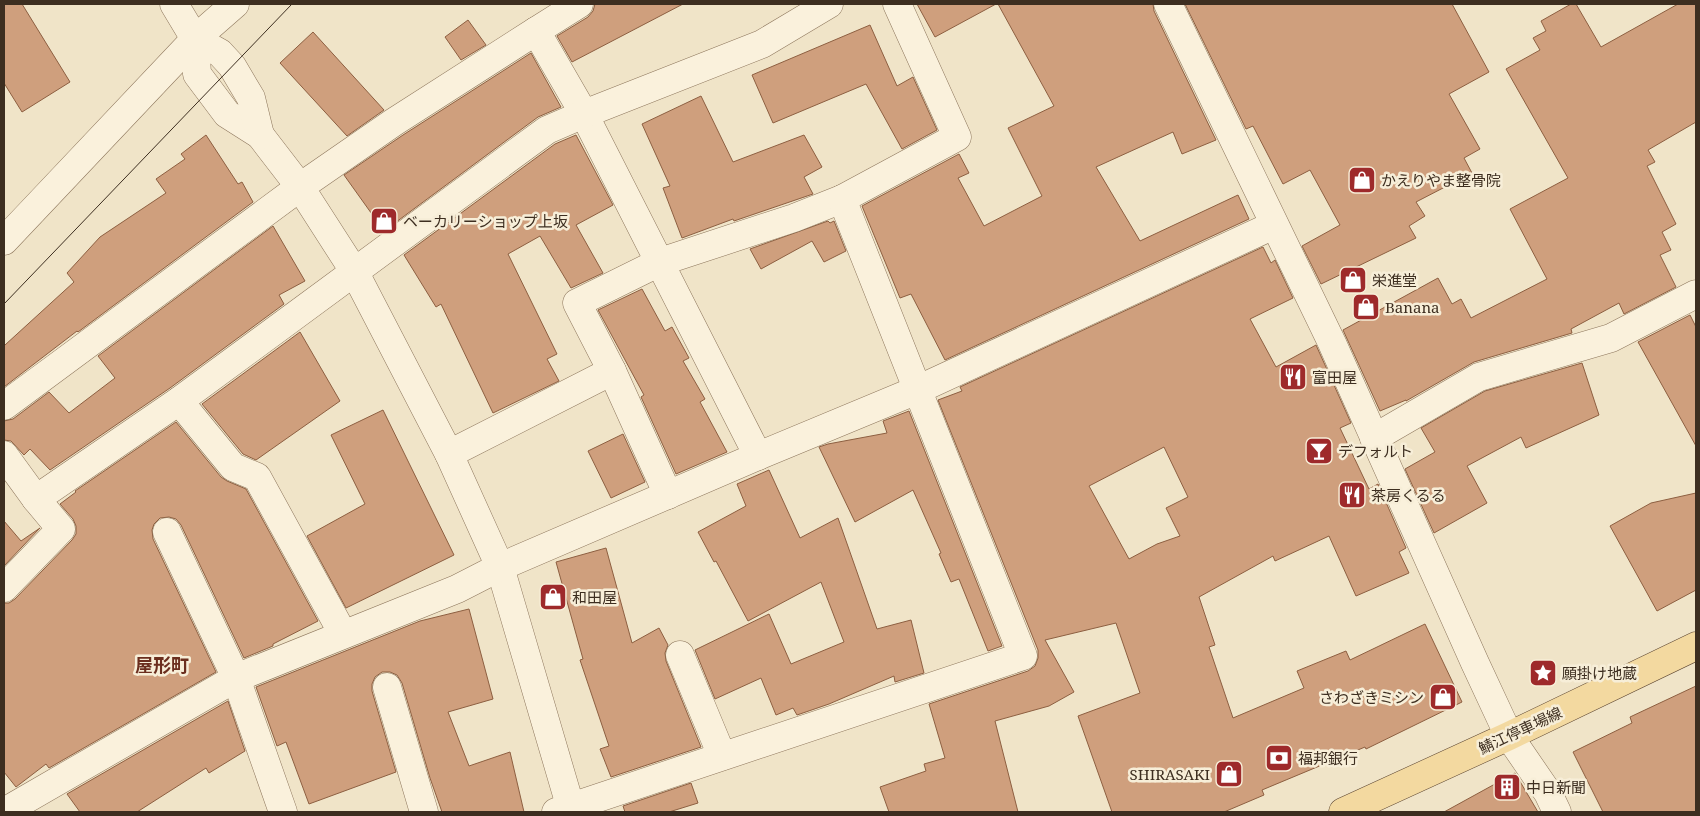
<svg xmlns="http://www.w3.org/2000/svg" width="1700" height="816" font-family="'Noto Serif','Noto Sans JP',serif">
	<rect width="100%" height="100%" fill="#f0e4c8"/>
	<g fill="#cf9f7d" stroke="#8d5f41" fill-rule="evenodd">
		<path d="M4,4h18l48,78 -48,30 -18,-29z"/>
		<path d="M595,4h88l-111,58 -15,-26 31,-19 5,-6z"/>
		<path d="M917,4h79l-61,33z"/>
		<path d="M998,4h155l1,7 62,129 -34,14 -9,-22 -77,35 44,74 98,-46 11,24 -304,141 -34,-66 -11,4 -38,-92 97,-52 10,19 -11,5 26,48 58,-30 -34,-68 46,-22z"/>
		<path d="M1185,4h267l37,68 -40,22 31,55 -16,9 8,15 -56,29 9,14 -16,10 7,12 -95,46 -19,-38 38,-21 -30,-55 -27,14 -30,-58 -7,3z"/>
		<path d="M1571,4h5l25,43 77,-43h18v118l-48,28 7,12 -8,4 29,58 -14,8 9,18 -11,5 16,32 -52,27 -5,-11 -48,26 1,4 -98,29 -68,39v-1l-26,11 -37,-81 95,-52 14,26 9,-5 10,19 76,-39 -37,-70 58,-31 -62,-109 34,-19 -7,-12 13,-7 -5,-10z"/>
		<path d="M468,20l18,25 -25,15 -16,-23z"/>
		<path d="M870,25l27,61 16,-9 24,53 -35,19 -36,-65 -93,39 -21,-48z"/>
		<path d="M313,32l71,78 -37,26 -67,-73z"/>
		<path d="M531,53l30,54 -23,10 -154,114 -40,-56 59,-40z"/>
		<path d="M701,96l32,66 71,-27 18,32 -18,10 9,17 -79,27 -1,-2 -51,19 -19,-50 7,-2 -28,-62z"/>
		<path d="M206,135l32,49 4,-2 11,20 -175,130 -1,-1 -73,56v-43l1,1 69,-63 -7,-9 33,-36 66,-44 -10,-14 29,-20 -4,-5z"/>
		<path d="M576,135l37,70 -37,20 27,48 -32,15 -31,-52 -32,18 49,100 -10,5 12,22 -66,32 -52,-109 -5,3 -32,-52 151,-111z"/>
		<path d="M828,221l2,2 4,-2 12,30 -22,11 -12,-21 -51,28 -11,-20z"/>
		<path d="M273,226l32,55 -26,14 5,9 -114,84 -120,82 -20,-21 -6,6 -13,-14 -7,-1v-19l9,-2 36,-27 20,21 46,-35 -17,-22z"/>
		<path d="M1263,247l8,16 4,-3 18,38 -43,21 26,48 40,-22 35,78 -11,5 29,61 9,-5 28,64 -7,4 10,21 -53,23 -27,-60 -54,25 -2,-5 -74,41 16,48 -6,2 24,71 71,-30 -7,-17 49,-20 4,9 75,-36 37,78 -96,47 -1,-2 -103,43 2,5 -40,17h-112l-34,-96 62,-23 -24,-70 -71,17 29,52 -25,14 -54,15 23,91h-129l-9,-25 46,-16 -2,-7 21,-6 -16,-54 99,-33 7,-5 3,-8v-8l-100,-250 24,-9 -2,-4zM1164,447l24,50 -22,11 14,28 -23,8 -28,15 -40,-73z"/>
		<path d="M642,289l23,42 7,-4 17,31 -6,3 22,38 -5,3 27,50 -51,22 -35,-77 3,-2 -46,-85z"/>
		<path d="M1690,315l6,12v119l-58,-104z"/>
		<path d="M300,332l40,69 -84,59 -13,-6 -41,-50z"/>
		<path d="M1582,363l17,52 -73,33 -5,-11 -54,29 20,37 -53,30 -29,-64 30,-17 -14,-24 64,-37z"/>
		<path d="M383,410l71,145 -108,53 -39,-72 58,-32 -34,-69z"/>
		<path d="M909,411l93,235 -14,5 -29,-72 -8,3 -12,-28 2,-1 -28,-63 -58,32 -36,-75 9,-3 59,-11 -4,-12z"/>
		<path d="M176,422l45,55 6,4 19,8 72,132 -45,23v2l-29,12 -63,-133 -5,-6 -7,-2 -9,1 -6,6 -2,6 1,9 63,133 -167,96 -3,-4 -30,23 -12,-15v-169h5l6,-4 57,-59 4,-6v-8l-3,-7 -13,-15 16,-12 -1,-1z"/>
		<path d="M623,434l22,48 -34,16 -23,-47z"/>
		<path d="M769,470l31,68 38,-20 39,111 34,-9 13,53 -29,9 -1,-6 -65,28 -32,11 -4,-7 -17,7 -15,-37 -46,21 -20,-49 74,-36 22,50 53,-22 -23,-60 -73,39 -32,-60 -2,1 -16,-30 48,-26 -9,-22z"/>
		<path d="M1696,493v97l-39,21 -47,-85 41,-23z"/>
		<path d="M4,521l17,20 19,-13 -36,38z"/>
		<path d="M606,548l26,95 27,-15 9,17 -3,8 1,8 35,86 -90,30 -11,-28 9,-3 -29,-86 3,-1 -27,-97z"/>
		<path d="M469,609l24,90 -45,13 21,54 41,-14 14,60h-82l-12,-34 -28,-95 -5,-8 -7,-3h-8l-7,5 -3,7v7l24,81 -87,32 -23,-62 -9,4 -21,-59 164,-66z"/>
		<path d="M1696,686v126h-93l-30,-60 59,-29 -2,-6z"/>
		<path d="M228,701l17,50 -36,22 -3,-5 -69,44h-57l-13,-18z"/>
		<path d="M1515,773l23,39h-94z"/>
		<path d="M691,783l7,20 -29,9h-44l-2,-6z"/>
	</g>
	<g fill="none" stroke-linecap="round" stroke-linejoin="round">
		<g stroke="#8d765c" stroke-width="29">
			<g id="minor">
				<path d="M174,4l21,35 2,35 30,40 33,21 40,52 54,84 95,183 51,113 72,245"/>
				<path d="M579,4l-43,27 48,83 174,342"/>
				<path d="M1168,4l164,339 143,320 34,73 39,57 9,19"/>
				<path d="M195,39l25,14 12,13 19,32 9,37"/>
				<path d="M4,241l191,-202 40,-35"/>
				<path d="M612,371l56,124"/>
				<path d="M179,401l54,66 24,10 86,157"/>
				<path d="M4,406l296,-219 94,-65 142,-91"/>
				<path d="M1374,438l105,-61 132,-39 85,-44"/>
				<path d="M449,454l163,-83 -35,-68 83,-41 134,-44 48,-19 115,-62 -60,-133"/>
				<path d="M4,455l32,44"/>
				<path d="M167,532l69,146 47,134"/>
				<path d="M4,588l57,-59 -25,-30 143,-98 368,-271 37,-16 178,-70 67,-40"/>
				<path d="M680,655l42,101"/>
				<path d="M387,687l37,125"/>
				<path d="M4,812l232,-134 221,-89 43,-22 258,-111 159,-66 357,-165"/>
				<path d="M556,812l467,-156 -181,-457"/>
			</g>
		</g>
		<g stroke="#5b4430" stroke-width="29">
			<path id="major" d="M1343,812l166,-76 187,-90"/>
		</g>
		<use href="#minor" stroke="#faf1dc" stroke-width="28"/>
		<use href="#major" stroke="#f3d9a0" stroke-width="28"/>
		<path stroke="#3d2e20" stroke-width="1" d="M4,304l288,-300"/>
	</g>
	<defs>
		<g id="shop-square" transform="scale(1.4375)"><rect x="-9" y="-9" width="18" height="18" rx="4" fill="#9e2a2b" stroke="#f7eed8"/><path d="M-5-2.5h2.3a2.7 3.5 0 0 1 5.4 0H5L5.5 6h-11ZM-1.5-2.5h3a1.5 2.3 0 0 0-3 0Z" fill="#fff"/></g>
		<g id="restaurant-square" transform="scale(1.4375)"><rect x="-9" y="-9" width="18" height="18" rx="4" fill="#9e2a2b" stroke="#f7eed8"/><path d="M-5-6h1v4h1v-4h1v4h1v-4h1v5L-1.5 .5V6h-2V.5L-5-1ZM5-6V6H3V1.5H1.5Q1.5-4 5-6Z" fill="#fff"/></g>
		<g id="bar-square" transform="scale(1.4375)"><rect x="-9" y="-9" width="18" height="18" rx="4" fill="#9e2a2b" stroke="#f7eed8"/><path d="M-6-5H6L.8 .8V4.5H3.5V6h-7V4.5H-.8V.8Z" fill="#fff"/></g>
		<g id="sight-square" transform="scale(1.4375)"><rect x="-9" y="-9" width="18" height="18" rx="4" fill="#9e2a2b" stroke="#f7eed8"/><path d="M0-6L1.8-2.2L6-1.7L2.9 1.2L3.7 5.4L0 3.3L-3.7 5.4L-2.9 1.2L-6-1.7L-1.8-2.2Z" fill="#fff"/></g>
		<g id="bank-square" transform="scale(1.4375)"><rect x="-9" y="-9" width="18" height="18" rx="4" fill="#9e2a2b" stroke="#f7eed8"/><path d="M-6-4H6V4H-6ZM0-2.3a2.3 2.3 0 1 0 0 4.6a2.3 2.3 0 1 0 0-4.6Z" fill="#fff"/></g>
		<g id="building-square" transform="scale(1.4375)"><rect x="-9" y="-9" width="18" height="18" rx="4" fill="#9e2a2b" stroke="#f7eed8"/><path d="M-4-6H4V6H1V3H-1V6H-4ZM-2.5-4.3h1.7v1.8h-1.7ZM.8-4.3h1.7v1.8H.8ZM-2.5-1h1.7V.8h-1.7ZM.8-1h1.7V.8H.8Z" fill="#fff"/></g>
	</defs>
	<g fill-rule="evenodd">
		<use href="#shop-square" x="1362" y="180"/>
		<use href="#shop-square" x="384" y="221"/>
		<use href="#shop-square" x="1353" y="280"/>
		<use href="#shop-square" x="1366" y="307"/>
		<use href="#restaurant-square" x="1293" y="377"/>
		<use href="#bar-square" x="1319" y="451"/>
		<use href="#restaurant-square" x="1352" y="495"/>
		<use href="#shop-square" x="553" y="597"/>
		<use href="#sight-square" x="1543" y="673"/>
		<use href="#shop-square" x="1443" y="697"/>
		<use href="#bank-square" x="1279" y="758"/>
		<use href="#shop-square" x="1229" y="774"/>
		<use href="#building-square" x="1507" y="787"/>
	</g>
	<g text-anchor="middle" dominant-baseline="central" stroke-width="5" stroke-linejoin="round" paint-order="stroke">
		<g font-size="15" fill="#3d2e20" stroke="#f7eed8" text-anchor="start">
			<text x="1381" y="180">かえりやま整骨院</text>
			<text x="403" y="221">ベーカリーショップ上坂</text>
			<text x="1372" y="280">栄進堂</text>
			<text x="1385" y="307">Banana</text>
			<text x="1312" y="377">富田屋</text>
			<text x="1338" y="451">デフォルト</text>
			<text x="1371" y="495">茶房くるる</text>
			<text x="572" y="597">和田屋</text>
			<text x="1562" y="673">願掛け地蔵</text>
			<text x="1424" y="697" text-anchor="end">さわざきミシン</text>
			<text x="1298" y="758">福邦銀行</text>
			<text x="1210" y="774" text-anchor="end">SHIRASAKI</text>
			<text x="1526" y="787">中日新聞</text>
		</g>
		<g font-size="15" fill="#3d2e20" stroke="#f7eed8">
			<text transform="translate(1520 730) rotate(-25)">鯖江停車場線</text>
		</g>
		<g font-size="18" font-weight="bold" fill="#6b2e1e" stroke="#f7eed8">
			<text x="162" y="665">屋形町</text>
		</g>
	</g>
	<rect width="1700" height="816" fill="none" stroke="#3d2e20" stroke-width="10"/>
</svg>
